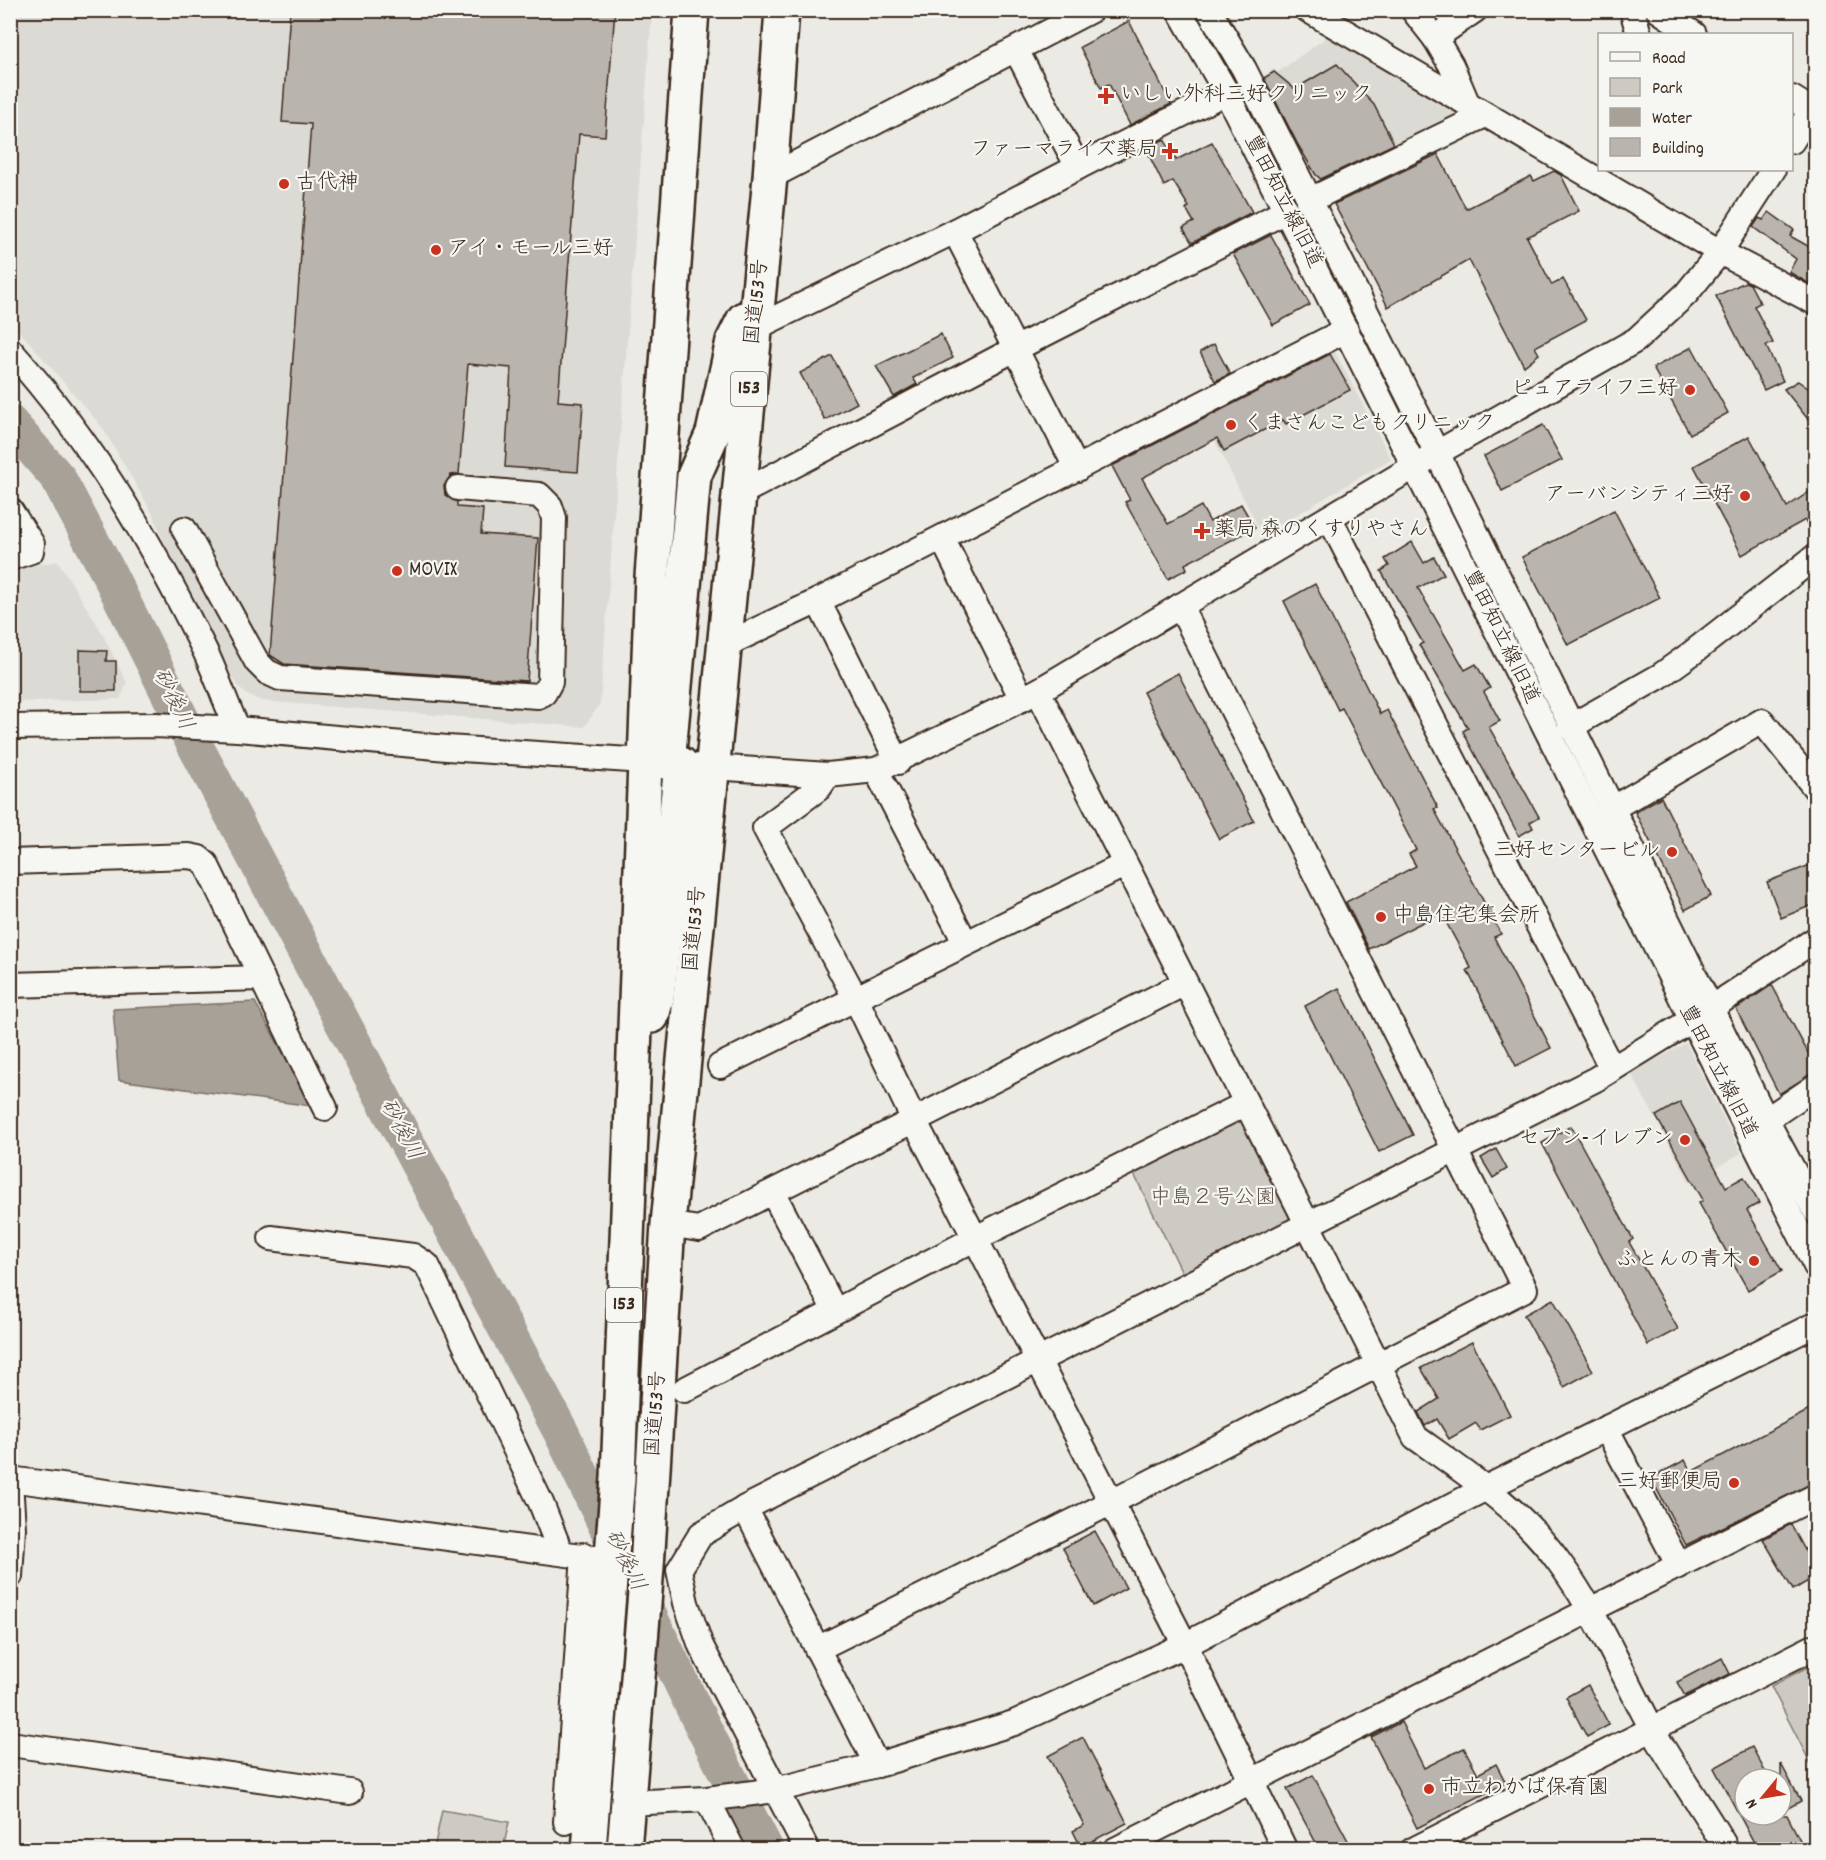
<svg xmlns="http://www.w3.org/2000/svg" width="1826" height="1860" font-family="Dekko,'Klee One',sans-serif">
	<rect width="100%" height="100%" fill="#ebeae5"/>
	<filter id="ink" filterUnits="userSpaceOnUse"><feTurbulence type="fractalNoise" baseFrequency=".0167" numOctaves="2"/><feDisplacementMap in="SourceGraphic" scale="12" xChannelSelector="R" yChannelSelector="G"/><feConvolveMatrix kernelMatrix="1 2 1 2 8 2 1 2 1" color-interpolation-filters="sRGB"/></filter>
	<g filter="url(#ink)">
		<g fill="#dcdad4">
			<path d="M10,11h642l-52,693 -16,23 -323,-26 -14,-6 -8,-7 -60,-106 -25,-66 -52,-89 -91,-106z"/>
			<path d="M1331,34l134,80 -147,73 -60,-107 16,-11 4,3z"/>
			<path d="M1332,346l59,113 -129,76 -60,-120z"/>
			<path d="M58,561l42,68 27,54 -7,16 -109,3 -1,-132z"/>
			<path d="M1686,1043l55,110 -51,30 -59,-110z"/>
		</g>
		<g fill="#cdcac4" stroke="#847a71" stroke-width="1.5">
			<path d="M1241,1120l52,104 -108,54 -51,-104z"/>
			<path d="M1815,1663v109l-44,-86z"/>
			<path d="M442,1810l67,12 -6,27h-69z"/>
		</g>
		<path fill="#a8a198" stroke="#7c7167" stroke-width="1.5" d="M255,1002l57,104 -193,-26 -6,-71z"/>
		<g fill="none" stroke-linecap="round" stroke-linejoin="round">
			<path stroke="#a8a198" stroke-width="36" d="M10,423l48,55 50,94 82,164 372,698 133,277 71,139"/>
		</g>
		<g fill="#bab4ae" stroke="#3b2a1e" stroke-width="1.5">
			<path d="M290,10h325l-10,126 -26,-2 -21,267 25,2 -5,69 -73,-5 6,-99 -43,-4 -9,110 -8,1 -7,11 1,9 12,7v5l26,2 -2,25 57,4 -11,143 -243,-17 -14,-9 41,-531 -29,-2z"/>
			<path d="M1129,21l42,83 -41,21 -21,-41 -8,4 -21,-41z"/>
			<path d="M1337,64l37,41 20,39 -73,35 -5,-4 -18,-30 -34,-67 10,-6 21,17z"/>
			<path d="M1164,139l12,21 36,-18 40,70 -60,31 -9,-15 11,-6 -8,-13 3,-2 -16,-26 -9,5 -18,-37z"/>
			<path d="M1438,154l28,55 65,-33 3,5 20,-10 7,4 18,36 -52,26 25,48 11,-6 23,41 -51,27 4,7 -15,12 -55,-106 -81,47 -54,-103z"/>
			<path d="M1769,212l25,18 -4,6 25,14v37l-26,-15 7,-13 -43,-32 6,-9 4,2z"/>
			<path d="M1271,235l39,70 -37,20 -40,-71z"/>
			<path d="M1745,282l5,2 10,19 -6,3 19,37 -7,3 17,35 -19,9 -48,-94z"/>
			<path d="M941,334l12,24 -40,20 4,6 -23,13 -18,-31z"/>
			<path d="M1214,344l16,30 -15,7 -15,-29z"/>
			<path d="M1692,347l36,66 -38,21 -37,-66z"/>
			<path d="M1330,354l20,36 -64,34 -3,-4 -59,31 -7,-13 -75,40 26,46 33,-18 9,16 31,-18 14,24 -70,36 2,5 -19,10 -43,-77 5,-2 -18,-34z"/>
			<path d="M832,356l25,47 -32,17 -25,-47z"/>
			<path d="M1798,381l17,12v35l-31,-39z"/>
			<path d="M1543,425l19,35 -60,31 -18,-35z"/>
			<path d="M1749,436l38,71 28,-19v48l-10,-16 -63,35 -48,-89z"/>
			<path d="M1614,510l46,88 -92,47 -46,-88z"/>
			<path d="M1412,542l12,21 10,-6 10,17 -26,14 47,82 11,-6 14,24 -6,4 16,29 -11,6 50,90 -9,5 3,6 -14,8 -49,-91 -7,-14 5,-3 -49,-83 4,-2 -42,-72 8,-5 -4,-7z"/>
			<path d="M1315,584l65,130 7,-4 51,98 -4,1 67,125 -7,3 57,111 -35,18 -49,-96 4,-2 -30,-55 -72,36 -23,-47 70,-36 -7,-12 7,-4 -74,-142 -4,2 -54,-109z"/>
			<path d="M80,650l27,1 -1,10h10v30h-36z"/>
			<path d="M1178,673l76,148 -35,18 -76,-147z"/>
			<path d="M1661,797l50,99 -26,14 -50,-98z"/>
			<path d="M1815,863v41l-34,14 -14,-36z"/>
			<path d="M1772,985l43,81v6l-36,22 -43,-85z"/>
			<path d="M1339,988l74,147 -34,17 -74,-146z"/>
			<path d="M1680,1102l46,85 18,-10 15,26 -12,7 35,61 -34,19 -49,-87 4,-3 -47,-84z"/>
			<path d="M1571,1126l62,113 -4,3 49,87 -30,16 -106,-202z"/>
			<path d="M1496,1149l11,20 -14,9 -12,-20z"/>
			<path d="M1553,1299l40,72 -29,16 -40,-72z"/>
			<path d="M1472,1342l38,73 -30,15 -4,-7 -27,16 -12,-20 -12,7 -7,-14 21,-13 -18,-31z"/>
			<path d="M1815,1407v75l-129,63 -35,-67 34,-18 6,12z"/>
			<path d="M1791,1524l24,45v8l-22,13 -30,-51z"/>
			<path d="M1095,1531l31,57 -33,18 -30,-58z"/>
			<path d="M1722,1658l8,16 -45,22 -8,-14z"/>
			<path d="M1588,1685l21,40 -22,12 -21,-40z"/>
			<path d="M1401,1722l23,46 40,-20 14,26 18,-10 10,19 -89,45 -46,-91z"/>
			<path d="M1083,1737l44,86 -46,24 -8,-16 11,-6 -36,-69z"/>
			<path d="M1752,1747l17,32h-24v36h42l18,35h-47l-44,-82z"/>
			<path d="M1781,1764l20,37 -20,11z"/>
			<path d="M1313,1775l40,75h-33l-33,-61z"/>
		</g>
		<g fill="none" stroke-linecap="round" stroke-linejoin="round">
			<g stroke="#3b2a1e" stroke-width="28">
				<g id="minor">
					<path d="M1179,10l47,82 590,1174"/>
					<path d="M1209,10l35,59 193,384 329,667 50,92"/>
					<path d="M1308,10l412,242 96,51"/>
					<path d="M1413,10l22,28 40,-28"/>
					<path d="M1632,10l7,24"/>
					<path d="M1658,10l36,24"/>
					<path d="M1435,38l16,27 17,40"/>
					<path d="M1016,50l62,117 -123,64 122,238"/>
					<path d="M1792,98l19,12"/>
					<path d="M1792,141l24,-38"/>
					<path d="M1078,167l148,-75"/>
					<path d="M770,177l321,-167"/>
					<path d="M1308,201l177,-86"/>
					<path d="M755,328l200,-97"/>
					<path d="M10,350c82,92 140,189 194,299 13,26 21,54 34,80"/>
					<path d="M739,494l278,-146 269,-137"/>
					<path d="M10,510l22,34 -1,7 -21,7"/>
					<path d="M1330,519l282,550"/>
					<path d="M184,529l73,133 10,10 13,6 258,18 6,-3 6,-11 4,-164 -4,-12 -11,-11 -81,-7"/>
					<path d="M942,538l80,161"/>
					<path d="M725,645l93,-44"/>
					<path d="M1038,691l377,746c52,37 107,73 144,125 37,50 62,109 91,163 23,43 53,83 77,125"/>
					<path d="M10,727l145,-2 83,4 209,19 213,14"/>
					<path d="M1570,727l90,-51 32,-23 124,-97"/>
					<path d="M898,762l-80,-161 528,-271"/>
					<path d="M698,766l130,9 48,-5 162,-79 399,-238 199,-113 50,-46 34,-42 53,-82"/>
					<path d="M876,770l89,172"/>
					<path d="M828,775l-9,13 -54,40 91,171 58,121 271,525 100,205"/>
					<path d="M1613,808l149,-87 54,68"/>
					<path d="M10,862l179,-6 10,2 7,6 119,244"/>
					<path d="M10,985l252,-7"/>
					<path d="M720,1066l404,-201"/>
					<path d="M1766,1120l50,-34"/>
					<path d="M773,1193l62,118"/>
					<path d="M668,1224l31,5 486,-246"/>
					<path d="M271,1238l142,18 14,9 114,238 19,48"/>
					<path d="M684,1390l292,-152 269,-134"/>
					<path d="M1606,1428l73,138"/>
					<path d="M10,1479l601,81"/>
					<path d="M10,1481l3,47 -3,48"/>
					<path d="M745,1508l132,257"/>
					<path d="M817,1649l293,-146 415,-214 -345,-683"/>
					<path d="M10,1744l340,48"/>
					<path d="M707,1799l26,51"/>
					<path d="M628,1803l79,-4 68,-9 102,-25 137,-42 171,-78 301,-157 330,-164"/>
					<path d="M566,1822l18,-267"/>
					<path d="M807,1850l-106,-204 -15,-43 -7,-33 22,-36 46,-27 849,-428 115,-71 105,-69"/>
					<path d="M1115,1850l701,-354"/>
					<path d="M1413,1850l403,-204"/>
				</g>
			</g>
			<g stroke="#3b2a1e" stroke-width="38">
				<g id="highway">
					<path d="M668,763l26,-287 19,-43 20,-92 11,-22"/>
					<path d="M652,1016l5,-18 24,-234"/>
					<path d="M589,1850l29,-372 34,-901 40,-567"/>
					<path d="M624,1850l23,-283 21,-343 102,-1047 12,-167"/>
				</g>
			</g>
			<use href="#minor" stroke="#f6f6f2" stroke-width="24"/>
			<use href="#highway" stroke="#f6f6f2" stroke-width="33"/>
		</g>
	</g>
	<g fill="#c8321e" stroke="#f6f6f2" stroke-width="2">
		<path d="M1103 87h6v6h6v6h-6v6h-6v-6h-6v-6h6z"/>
		<path d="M1167 142h6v6h6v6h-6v6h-6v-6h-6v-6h6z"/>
		<circle cx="284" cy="184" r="6"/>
		<circle cx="436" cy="250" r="6"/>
		<circle cx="1690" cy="390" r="6"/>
		<circle cx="1231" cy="425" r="6"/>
		<circle cx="1745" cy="496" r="6"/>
		<path d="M1199 522h6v6h6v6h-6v6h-6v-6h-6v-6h6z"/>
		<circle cx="397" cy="571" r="6"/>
		<circle cx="1672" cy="852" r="6"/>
		<circle cx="1381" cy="917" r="6"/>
		<circle cx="1685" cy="1140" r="6"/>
		<circle cx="1754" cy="1261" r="6"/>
		<circle cx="1734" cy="1483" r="6"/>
		<circle cx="1429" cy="1789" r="6"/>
	</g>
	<g text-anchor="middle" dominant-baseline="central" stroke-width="4.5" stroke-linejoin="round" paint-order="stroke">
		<g fill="#f6f6f2" stroke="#73675e" stroke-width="1.5">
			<rect x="731" y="372" width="36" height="34" rx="4.5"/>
			<rect x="606" y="1288" width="36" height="34" rx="4.5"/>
		</g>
		<g font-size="20" font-weight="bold" fill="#3b2a1e">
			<text x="749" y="389">153</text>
			<text x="624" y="1305">153</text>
		</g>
		<g font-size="21" fill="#3b2a1e" stroke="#f6f6f2" text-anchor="start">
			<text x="1120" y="96">いしい外科三好クリニック</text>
			<text x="1158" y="151" text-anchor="end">ファーマライズ薬局</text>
			<text x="296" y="184">古代神</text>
			<text x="448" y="250">アイ・モール三好</text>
			<text x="1678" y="390" text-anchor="end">ピュアライフ三好</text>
			<text x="1243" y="425">くまさんこどもクリニック</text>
			<text x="1733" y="496" text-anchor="end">アーバンシティ三好</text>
			<text x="1214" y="531">薬局 森のくすりやさん</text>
			<text x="409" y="571">MOVIX</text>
			<text x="1660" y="852" text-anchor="end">三好センタービル</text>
			<text x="1393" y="917">中島住宅集会所</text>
			<text x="1673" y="1140" text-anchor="end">セブン-イレブン</text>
			<text x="1742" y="1261" text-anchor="end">ふとんの青木</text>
			<text x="1722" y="1483" text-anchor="end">三好郵便局</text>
			<text x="1441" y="1789">市立わかば保育園</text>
		</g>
		<g font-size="21" fill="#3b2a1e" stroke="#f6f6f2">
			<text transform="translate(1282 202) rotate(63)">豊田知立線旧道</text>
			<text transform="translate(758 302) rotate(-84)">国道153号</text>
			<text transform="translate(1500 637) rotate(64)">豊田知立線旧道</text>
			<text transform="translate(696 929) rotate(-85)">国道153号</text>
			<text transform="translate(1717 1072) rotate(63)">豊田知立線旧道</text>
			<text transform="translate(657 1414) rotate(-86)">国道153号</text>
		</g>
		<g font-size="21" fill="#605248" stroke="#f6f6f2">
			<text x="1213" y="1199">中島２号公園</text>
		</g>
		<g font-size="22" font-style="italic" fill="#615449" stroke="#f6f6f2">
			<text transform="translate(172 700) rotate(64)">砂後川</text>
			<text transform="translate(400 1130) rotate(62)">砂後川</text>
			<text transform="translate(624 1561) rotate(64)">砂後川</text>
		</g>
	</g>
	<rect width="1826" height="1860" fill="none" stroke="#f6f6f2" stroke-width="36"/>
	<rect x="18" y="18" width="1790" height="1824" fill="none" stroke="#3b2a1e" stroke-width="2" filter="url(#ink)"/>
	<rect x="1598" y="33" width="195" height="138" fill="#f6f6f2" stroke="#aba49d" stroke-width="1.5"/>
	<rect x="1610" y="52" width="30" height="9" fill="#f6f6f2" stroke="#aba49d" stroke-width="1.5"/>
	<text x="1652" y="63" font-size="18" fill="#3b2a1e">Road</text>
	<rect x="1610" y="78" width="30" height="18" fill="#cdcac4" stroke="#aba49d" stroke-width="1.5"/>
	<text x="1652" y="93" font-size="18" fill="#3b2a1e">Park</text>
	<rect x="1610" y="108" width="30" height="18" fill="#a8a198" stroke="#aba49d" stroke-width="1.5"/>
	<text x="1652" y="123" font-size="18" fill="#3b2a1e">Water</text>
	<rect x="1610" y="138" width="30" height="18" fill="#bab4ae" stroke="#aba49d" stroke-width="1.5"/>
	<text x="1652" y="153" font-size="18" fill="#3b2a1e">Building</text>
	<g transform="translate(1763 1797) rotate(240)"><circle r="28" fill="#f6f6f2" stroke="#aba49d" stroke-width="1.5"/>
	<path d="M0-4.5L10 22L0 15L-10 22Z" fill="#c8321e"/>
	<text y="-9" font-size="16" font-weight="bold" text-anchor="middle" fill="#3b2a1e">N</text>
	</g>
</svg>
